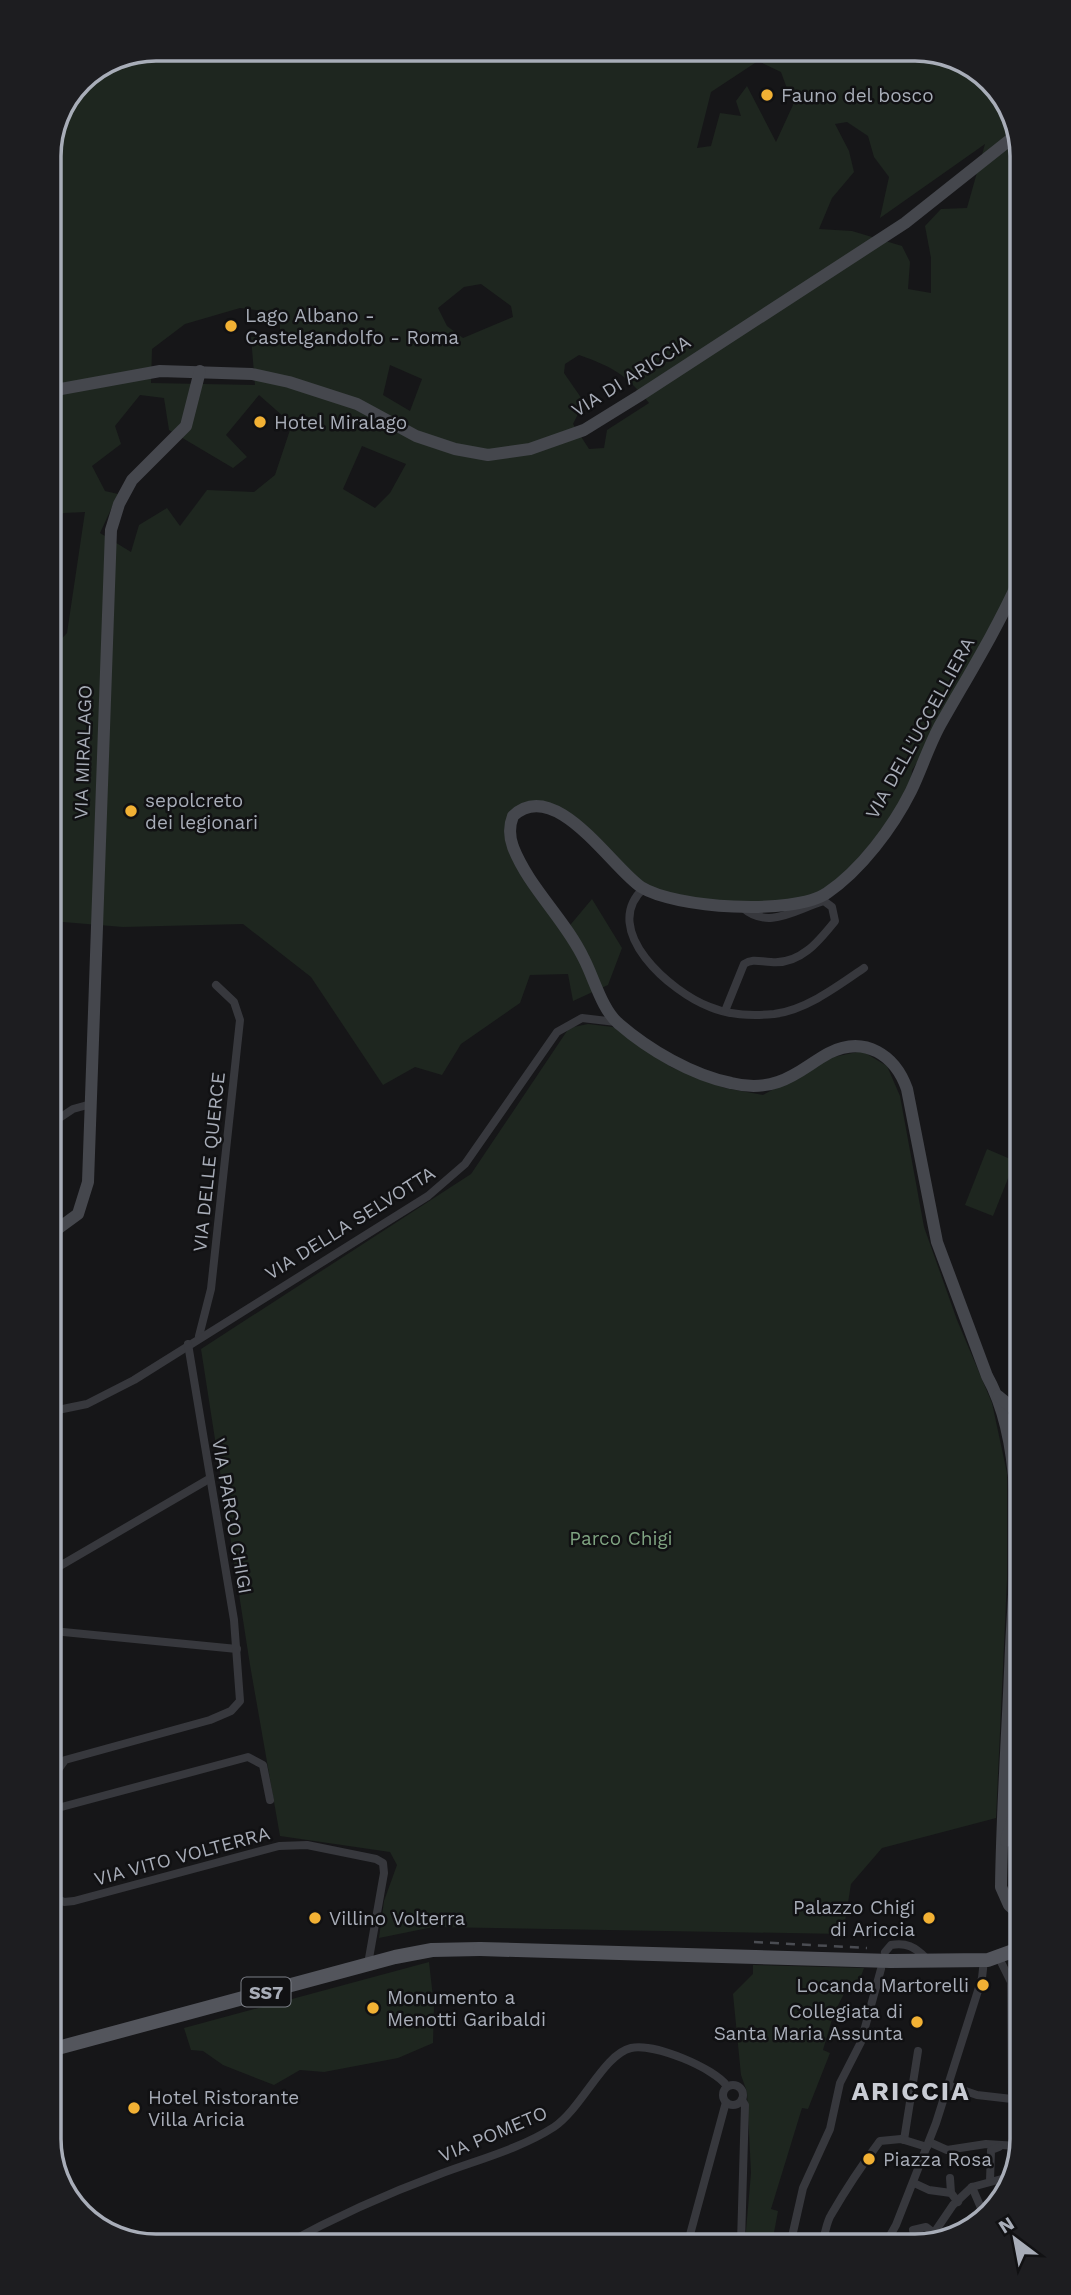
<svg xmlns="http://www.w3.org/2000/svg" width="1071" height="2295" font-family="'Work Sans',sans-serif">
	<rect width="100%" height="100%" fill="#161618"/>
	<g fill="#1e261f" fill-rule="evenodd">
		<path d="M156,49h766l58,22 36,50 1,458 -86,163 -19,28 -2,23 -9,15 -73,85 -66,15 -110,-17 -97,-80h-36l-8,26 55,93 26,-31 30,49 -14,37 -35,16 -5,-27 -38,1 -10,28 -59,41 -19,31 -27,-8 -32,18 -72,-108 -68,-53 -120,3 -72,-6v-271l16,-17 18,-121 -21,1 -14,5 -1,-368 32,-70zM758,61l23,11 12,33 -17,37 -29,-56 -11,15 5,15 -21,-3 -9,33 -14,2 14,-56zM847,122l21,14 6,21 15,20 -9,41 105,-74 -18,64 -26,1 -16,17 6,32v35l-23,-4 2,-27 -8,-16 -50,-15 -33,-2 13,-31 22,-26 -5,-21 -14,-27zM481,284l30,22 2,11 -50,21 -16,-12 -9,-18 26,-21zM240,308l40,5v24h-29l4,48 -104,-2 1,-34 33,-25zM579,355c34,12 48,20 70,48l-42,27 -3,18 -15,1 -16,-25 11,-22 -20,-29 1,-9zM390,365l32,14 -12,32 -27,-16zM140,395l24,3 5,32 64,38 14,-11 -21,-22 33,-40 33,29 -17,51 -21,17 -47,-2 -27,36 -13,-18 -28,17 -8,27 -31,-19 18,-39 -13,-3 -13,-25 29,-22 -6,-18zM362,446l44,18 -16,29 -15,15 -32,-19z"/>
		<path d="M588,1024l25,3 58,40 54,21 38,7 66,-37 33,-7 25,15 13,30 24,131 33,93 35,83 15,70v107l-11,238 -114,30 -31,36 -8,50 -410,-7 -54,11 5,-37 13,-36 -7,-13 -110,-16 -30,-171 -49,-316 270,-175 98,-146z"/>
		<path d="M987,1149l28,12 -22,55 -28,-11z"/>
		<path d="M1013,1720l8,2v34l-6,26 -3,2z"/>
		<path d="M429,1962l5,44 -1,37 -35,15 -74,14 -24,-2 -26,15 -51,-20 -20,-14 -12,-1 -7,-22z"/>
		<path d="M753,1965l111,3 -7,19 -11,3 -12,23 -11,37 7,3 -22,56 -6,-1 -31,101 7,2 -5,27 3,3 -31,1 6,-69 -4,-81 -6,-17 -8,-81 20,-20z"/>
	</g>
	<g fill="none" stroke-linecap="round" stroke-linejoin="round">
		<g stroke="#37383d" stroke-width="8">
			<path d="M644,888c-46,42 28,105 66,119 19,8 44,9 64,7 32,-4 64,-28 90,-46"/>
			<path d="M725,1011l19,-47c9,-6 17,-2 27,-2 29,3 48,-21 64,-41l-3,-14 -8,-6c-28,8 -56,30 -82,6"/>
			<path d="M52,1123l21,-14 18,-5"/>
			<path d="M199,1336l12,-47 29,-269 -6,-18 -18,-17"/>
			<path d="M53,1411l34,-7 47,-24 294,-184 37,-32 92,-132 25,-14 34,4"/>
			<path d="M53,1570l156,-91"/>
			<path d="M53,1631l184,18"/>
			<path d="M54,1809l4,-39 7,-10 145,-40 21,-9 9,-10 -6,-81 -46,-276"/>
			<path d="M54,1809l194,-52 15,8 7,35"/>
			<path d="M54,1897l10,5 10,-1 205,-55 28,-1 69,14 7,4 1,10 -16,91"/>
			<path d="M1013,1909l8,-11"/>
			<path d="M885,1952l6,-7c15,-3 24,2 35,13"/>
			<path d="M999,1958l23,46"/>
			<path d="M1011,1985l1,111 7,42"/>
			<circle cx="733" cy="2095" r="10"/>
			<path d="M948,2085l29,10 35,4"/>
			<path d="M904,2140l14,-89"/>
			<path d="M929,2142l18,8 39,-6 34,2"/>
			<path d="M950,2178l1,15"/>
			<path d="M990,2181l1,-31 8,-3"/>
			<path d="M914,2183l15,7 22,3 7,9"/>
			<path d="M984,2215l-12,-28 37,-10"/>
			<path d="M913,2230l13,-3 17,13"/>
			<path d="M934,2233l19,-28 19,-18"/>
			<path d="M791,2241l12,-53 27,-59 10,-46 21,-41 20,-73"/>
			<path d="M822,2241c4,-8 4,-18 9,-26 15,-26 31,-50 49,-74l21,-2 26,8"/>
			<path d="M887,2241l9,-16 40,-102 46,-145 2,-18"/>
			<path d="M688,2242l38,-140"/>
			<path d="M741,2242l4,-137 -3,-5"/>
			<path d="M284,2245c51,-28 102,-51 156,-71 37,-14 80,-25 114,-47 28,-19 50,-73 77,-79 24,-5 83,20 96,38"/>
		</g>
		<g stroke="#45474d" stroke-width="12">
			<path d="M50,391l110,-20 92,3 37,8 68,22 59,32 39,13 33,6 42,-6 54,-19 55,-34 266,-173 111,-88"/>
			<path d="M1018,582c-23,51 -52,97 -79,145 -11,21 -18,43 -28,64 -18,36 -50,79 -84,102 -34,23 -153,15 -186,-6 -29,-19 -86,-111 -128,-71 -4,10 -4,20 0,31 16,41 52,72 71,112 10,19 18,51 35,65 30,26 73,51 112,59 16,4 32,4 47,-1 19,-6 34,-20 51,-29 36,-18 66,2 78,36l30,153 50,134c41,74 28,190 24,272 -3,80 -9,159 -10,239l8,18 12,11"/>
			<path d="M52,1233l26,-19 10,-32 23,-652 8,-26 13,-24 54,-54 14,-55"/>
			<path d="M998,1396l22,18"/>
			<path d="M53,1505v63"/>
			<path d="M1006,1841l15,-48"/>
		</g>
		<g stroke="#53555c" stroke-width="14">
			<path d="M891,1961l97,-1 33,-12"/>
			<path d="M54,2049l341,-92 37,-7 48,-1"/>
		</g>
		<path stroke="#4a4c52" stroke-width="2.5" stroke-dasharray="9 7" stroke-linecap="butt" d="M754,1942l113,6"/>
		<path stroke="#53555c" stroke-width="14" d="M480,1949l411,12"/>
	</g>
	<g fill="#f2b134" stroke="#111113" stroke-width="2.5">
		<circle cx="767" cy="95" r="7"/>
		<circle cx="231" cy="326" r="7"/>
		<circle cx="260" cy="422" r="7"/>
		<circle cx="131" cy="811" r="7"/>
		<circle cx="315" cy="1918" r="7"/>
		<circle cx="929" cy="1918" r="7"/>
		<circle cx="983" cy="1985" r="7"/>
		<circle cx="373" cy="2008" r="7"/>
		<circle cx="917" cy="2022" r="7"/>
		<circle cx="134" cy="2108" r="7"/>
		<circle cx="869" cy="2159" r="7"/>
	</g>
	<g text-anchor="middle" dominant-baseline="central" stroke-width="5" stroke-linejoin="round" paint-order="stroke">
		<rect fill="#111113" stroke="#7b7e86" stroke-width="2" x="241.5" y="1977.5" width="49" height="29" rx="5"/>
		<g font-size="18" font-weight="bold" fill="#a8adb8">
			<text x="266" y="1992">SS7</text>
		</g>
		<g font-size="19" fill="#a8adb8" stroke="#111113" text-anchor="start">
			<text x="781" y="95">Fauno del bosco</text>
			<text x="245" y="315">Lago Albano -<tspan x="245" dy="22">Castelgandolfo - Roma</tspan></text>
			<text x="274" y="422">Hotel Miralago</text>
			<text x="145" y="800">sepolcreto<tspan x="145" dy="22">dei legionari</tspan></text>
			<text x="915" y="1907" text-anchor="end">Palazzo Chigi<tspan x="915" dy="22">di Ariccia</tspan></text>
			<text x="329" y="1918">Villino Volterra</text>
			<text x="969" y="1985" text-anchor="end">Locanda Martorelli</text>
			<text x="387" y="1997">Monumento a<tspan x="387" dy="22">Menotti Garibaldi</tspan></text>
			<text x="903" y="2011" text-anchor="end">Collegiata di<tspan x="903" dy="22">Santa Maria Assunta</tspan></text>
			<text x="148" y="2097">Hotel Ristorante<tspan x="148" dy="22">Villa Aricia</tspan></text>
			<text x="883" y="2159">Piazza Rosa</text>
		</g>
		<g font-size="19" fill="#a8adb8" stroke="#111113">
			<text transform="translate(631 376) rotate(-32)">VIA DI ARICCIA</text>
			<text transform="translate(920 728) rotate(-61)">VIA DELL'UCCELLIERA</text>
			<text transform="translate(83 752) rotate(-88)">VIA MIRALAGO</text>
			<text transform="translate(209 1162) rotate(-84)">VIA DELLE QUERCE</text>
			<text transform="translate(350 1223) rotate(-32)">VIA DELLA SELVOTTA</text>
			<text transform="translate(232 1516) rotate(80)">VIA PARCO CHIGI</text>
			<text transform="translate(182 1856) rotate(-15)">VIA VITO VOLTERRA</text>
			<text transform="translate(493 2134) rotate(-23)">VIA POMETO</text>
		</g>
		<g font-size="19" fill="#7fa381" stroke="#111113">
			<text x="621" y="1538">Parco Chigi</text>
		</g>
		<g font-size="26" font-weight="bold" letter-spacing="2" fill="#c9ccd4" stroke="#111113">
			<text x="911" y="2091">ARICCIA</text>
		</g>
	</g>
	<path d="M0 0H1071V2295H0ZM156 61H915A95 95 0 0 1 1010 156V2139A95 95 0 0 1 915 2234H156A95 95 0 0 1 61 2139V156A95 95 0 0 1 156 61Z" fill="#1d1d20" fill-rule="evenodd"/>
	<path fill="none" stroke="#a8adb8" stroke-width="3.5" d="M156 61H915A95 95 0 0 1 1010 156V2139A95 95 0 0 1 915 2234H156A95 95 0 0 1 61 2139V156A95 95 0 0 1 156 61Z"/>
	<g transform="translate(1015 2239) rotate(328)" stroke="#111113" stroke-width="5" paint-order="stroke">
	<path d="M0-5L12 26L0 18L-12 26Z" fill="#a8adb8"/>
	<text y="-10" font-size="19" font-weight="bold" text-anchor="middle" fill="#a8adb8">N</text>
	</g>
</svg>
